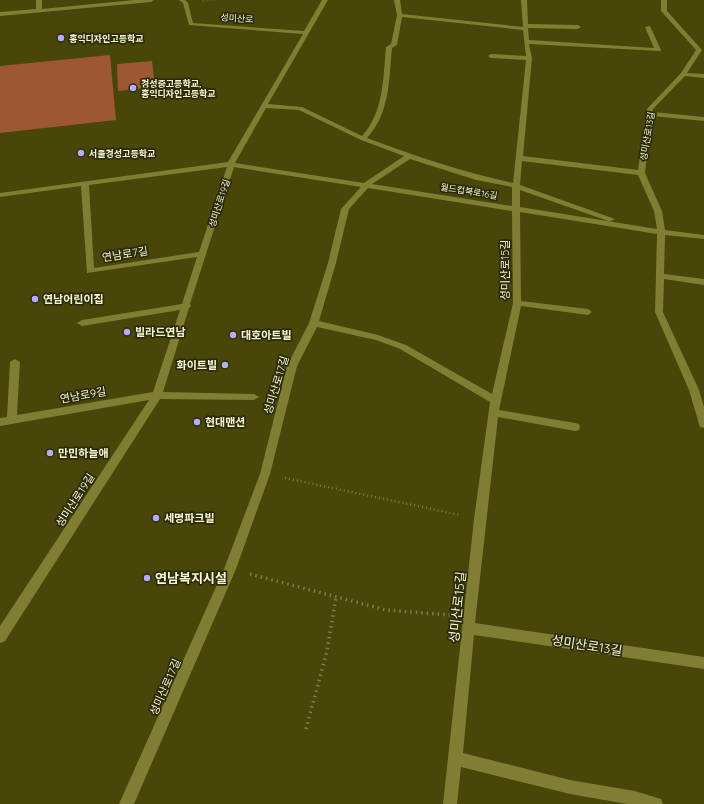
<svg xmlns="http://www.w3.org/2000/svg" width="704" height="804" font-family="Quicksand,'Noto Sans KR',sans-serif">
	<rect width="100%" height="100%" fill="#484608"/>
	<g fill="#9c5832">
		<path d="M110,55l6,65 -116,13v-67z"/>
		<path d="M152,61l3,26 -37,4 -1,-27z"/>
	</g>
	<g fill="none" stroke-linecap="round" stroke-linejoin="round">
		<path stroke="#7e7d47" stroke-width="1.5" stroke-dasharray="0.5 2" stroke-linecap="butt" d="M202,1l13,-1"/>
		<path stroke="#7e7d47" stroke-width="2.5" stroke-dasharray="1 3" stroke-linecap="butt" d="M285,478l175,37"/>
		<g stroke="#7e7d47" stroke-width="3.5" stroke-dasharray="1.5 4" stroke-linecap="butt">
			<path d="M250,574l136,36 64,5"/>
			<path d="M306,729l21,-78 9,-54"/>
		</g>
		<g fill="#7f7e33" fill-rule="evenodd">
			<path d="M36,0h6v9l92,-9h20l-3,2 -151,14v-4l36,-3z"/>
			<path d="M179,0h6l3,3 5,20 111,8 18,-31h6l-60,104 34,3 60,29c22,-24 21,-58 24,-89l5,-3 6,-29 -3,-15h6l2,14 121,13 -2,-27h6l1,24 50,1 3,2 -3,2 -50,-1 1,12 125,8 -9,-21 5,-1 11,24 -1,1 -131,-7 3,14 -9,98 115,14 9,-61 34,-36 15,-23 -35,-39v-11h6v11l35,39 -15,23 17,1v4l-19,-2 -32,33v3l51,5v4l-52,-5 -7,57 17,38 3,19 39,5v4l-39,-4 -1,39 40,5v6l-40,-6 -1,33 36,78 5,17v21l-4,-1 -1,-3 -10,-34 -34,-78 2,-78 -137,-22 1,89 67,8 4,3 -4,3 -67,-9 -22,104 76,13 4,1 1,3 -1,3 -4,1 -77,-14 -23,206 229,34v12l-230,-34 -11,118 107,27 65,11 26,8 2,5h-36l-57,-10 -109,-27 -4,37h-14l31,-285 16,-117 -90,-53 -24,-9 -59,-13 -20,39 -27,108 -34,95 -102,235h-15l105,-235 36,-95 27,-108 22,-43 19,-60 13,-54 20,-22 -127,-20 -44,137 1,2 -2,2 -26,84 91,2 5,3 -5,3 -94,-1 -155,242 -5,2v-17l149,-226 -149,26v-8l7,-1 3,-55 5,-3 5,3 -3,53 136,-23 27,-82 -98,16 -5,-3 5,-3 100,-16 15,-47 -110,16 -6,-87 -81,11v-4l228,-31 75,-128 -114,-9 -6,-22zM402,17l121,13 3,26 -35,-2 -3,2 3,2 35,2 -13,123c-50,-11 -98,-27 -146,-45 23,-25 22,-58 25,-90l5,-3zM266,108l33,2 62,30 43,16 -40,27 -129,-20zM410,159l66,21 36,7v19l-140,-22zM522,161l116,14 16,36 3,18 -137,-22v-17l88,31h3l4,-2 -95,-34zM227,167l-28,85 -105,16 -5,-83zM368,188l144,23 1,92 -21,91 -86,-49 -28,-10 -59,-14 17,-58 13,-54z"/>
		</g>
	</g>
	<g fill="#b4acf9" stroke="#2c2c0c" stroke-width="1.5">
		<circle cx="61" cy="38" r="4"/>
		<circle cx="133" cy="88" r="4"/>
		<circle cx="81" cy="153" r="4"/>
		<circle cx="35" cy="299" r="4"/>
		<circle cx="127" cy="332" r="4"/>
		<circle cx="233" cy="335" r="4"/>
		<circle cx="225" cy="365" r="4"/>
		<circle cx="197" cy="422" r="4"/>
		<circle cx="50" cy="453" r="4"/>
		<circle cx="156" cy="518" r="4"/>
		<circle cx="147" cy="578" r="4"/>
	</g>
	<g text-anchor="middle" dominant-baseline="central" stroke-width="3.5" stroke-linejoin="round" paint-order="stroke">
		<g font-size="9" fill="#f6f7d1" stroke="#2c2c0c">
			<text transform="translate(237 18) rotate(4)">성미산로</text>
			<text transform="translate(647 136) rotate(-80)">성미산로13길</text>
			<text transform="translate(469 191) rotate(9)">월드컵북로16길</text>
			<text transform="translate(219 203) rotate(-72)">성미산로19길</text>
		</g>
		<g font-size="9" font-weight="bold" fill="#f6f7d1" stroke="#2c2c0c" text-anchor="start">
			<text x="69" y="38">홍익디자인고등학교</text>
			<text x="141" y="83">경성중고등학교,<tspan x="141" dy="10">홍익디자인고등학교</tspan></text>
			<text x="89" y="153">서울경성고등학교</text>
		</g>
		<g font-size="11" fill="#f6f7d1" stroke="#2c2c0c">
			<text transform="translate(125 254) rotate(-9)">연남로7길</text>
			<text transform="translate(505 270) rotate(-90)">성미산로15길</text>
			<text transform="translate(276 385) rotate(-73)">성미산로17길</text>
			<text transform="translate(83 395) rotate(-10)">연남로9길</text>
			<text transform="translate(75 500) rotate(-57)">성미산로19길</text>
			<text transform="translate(165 687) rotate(-66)">성미산로17길</text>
		</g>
		<g font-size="11" font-weight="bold" fill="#f6f7d1" stroke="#2c2c0c" text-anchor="start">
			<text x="43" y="299">연남어린이집</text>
			<text x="135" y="332">빌라드연남</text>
			<text x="241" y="335">대호아트빌</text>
			<text x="217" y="365" text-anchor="end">화이트빌</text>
			<text x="205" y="422">현대맨션</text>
			<text x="58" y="453">만민하늘애</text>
			<text x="164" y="518">세명파크빌</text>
		</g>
		<g font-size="13" font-weight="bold" fill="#f6f7d1" stroke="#2c2c0c" text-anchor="start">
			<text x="155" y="578">연남복지시설</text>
		</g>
		<g font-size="13" fill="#f6f7d1" stroke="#2c2c0c">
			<text transform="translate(457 607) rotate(-84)">성미산로15길</text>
			<text transform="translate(587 645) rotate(9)">성미산로13길</text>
		</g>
	</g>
</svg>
